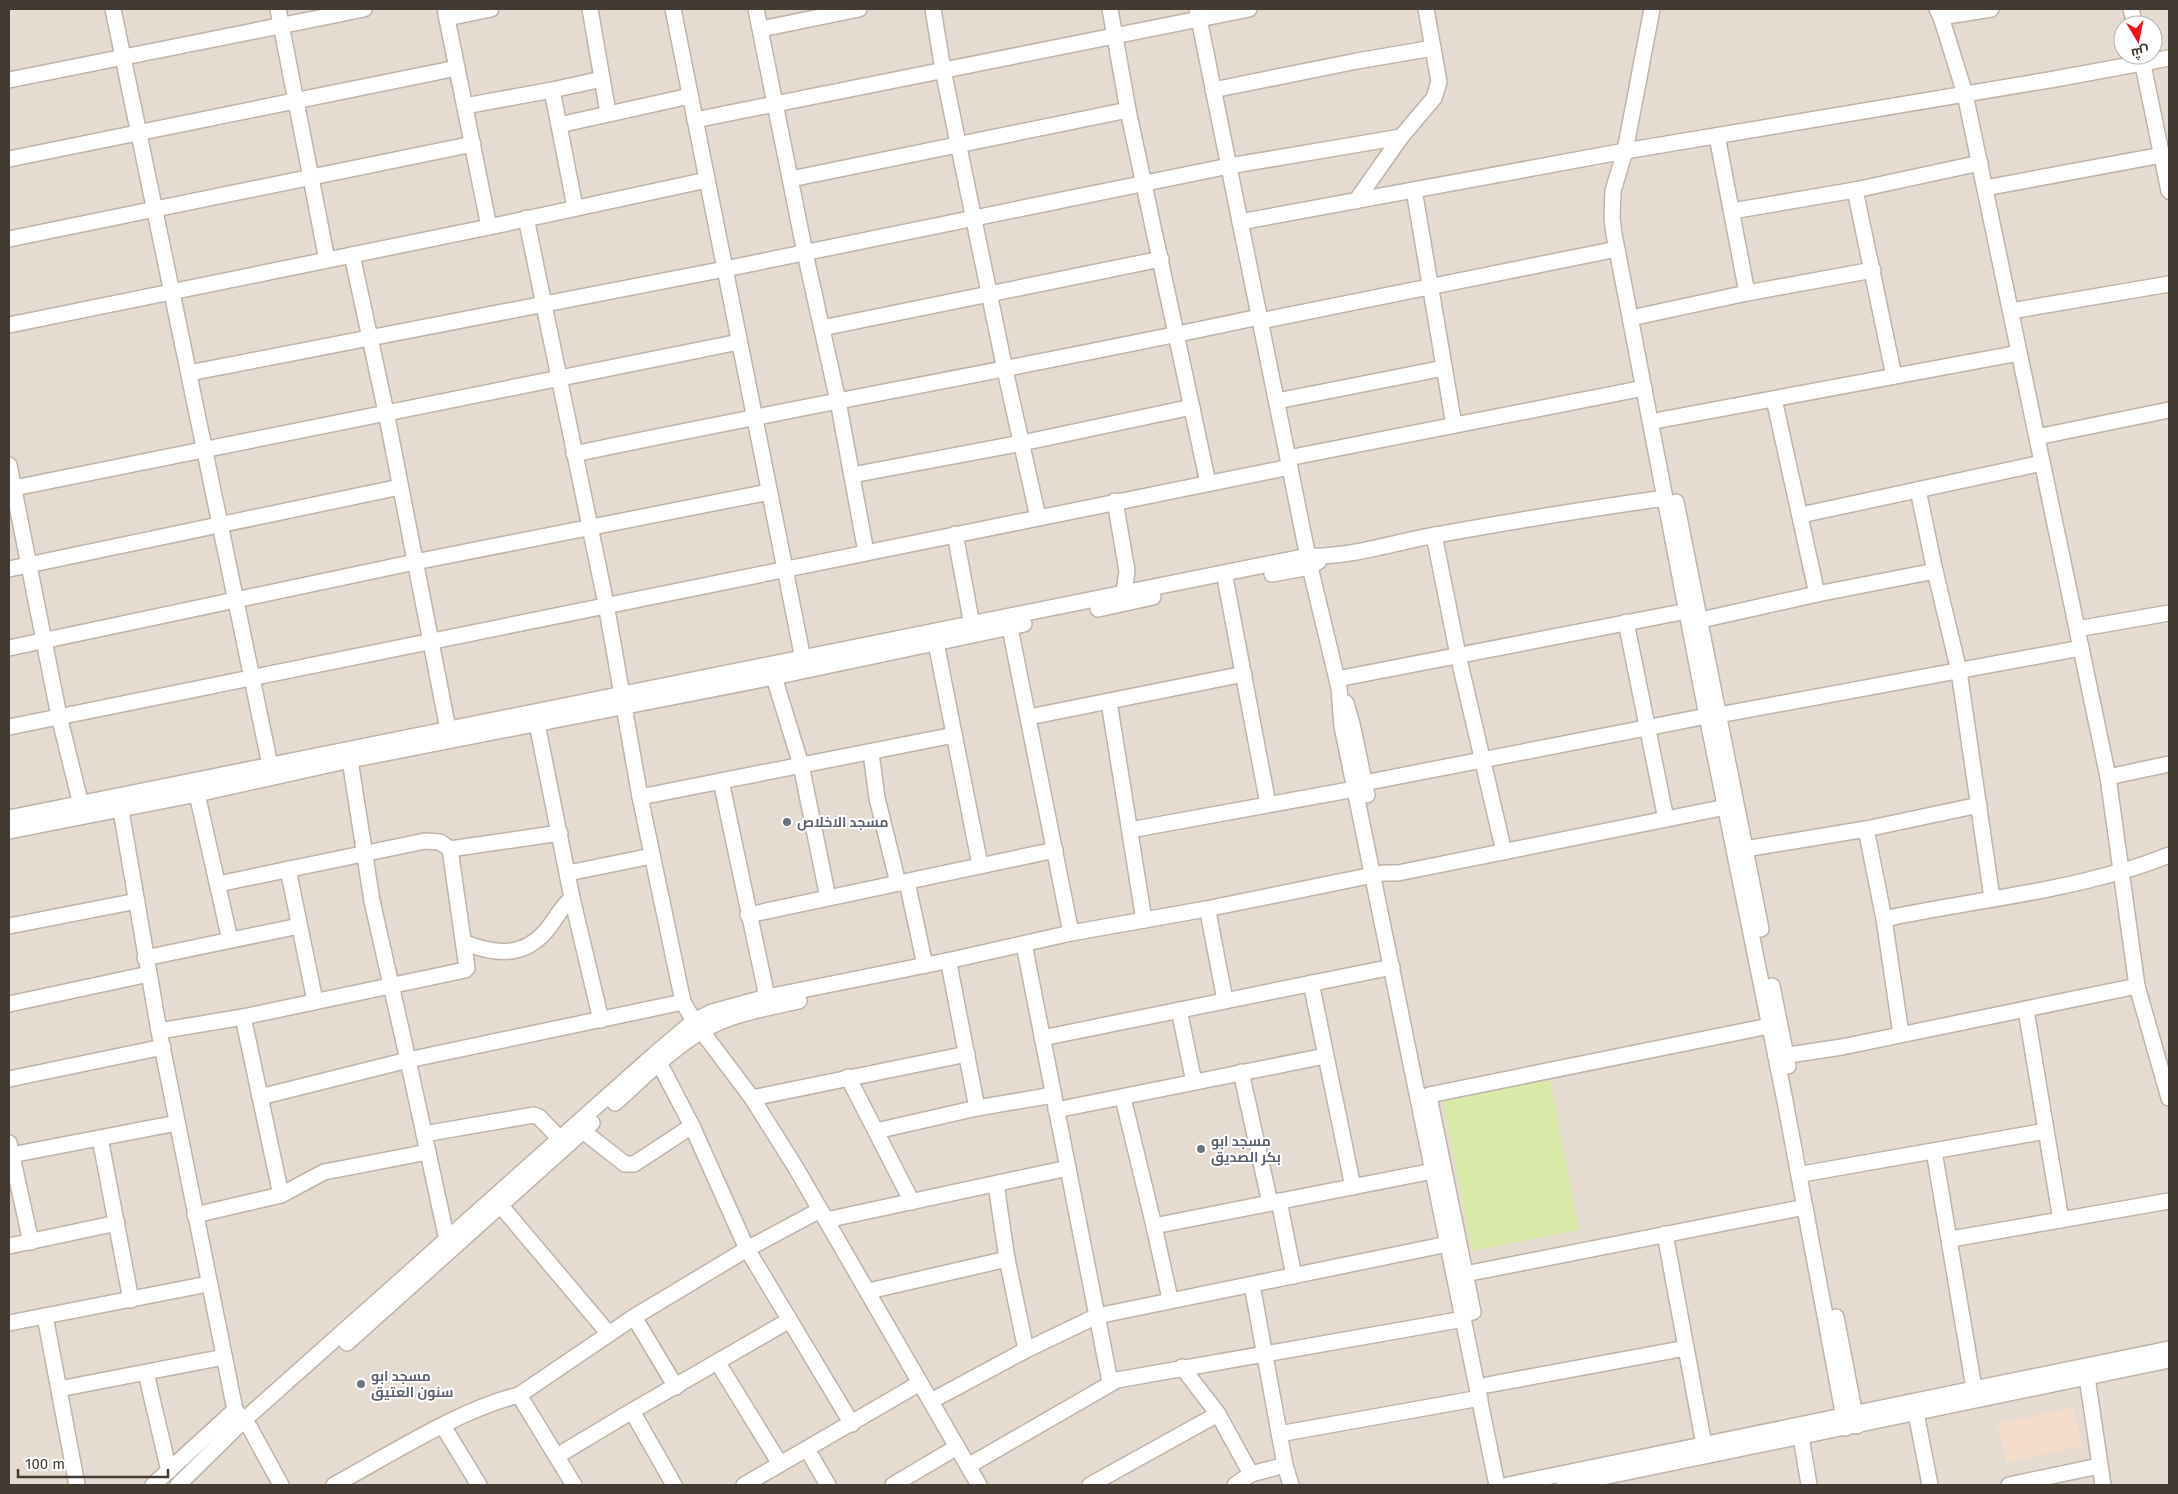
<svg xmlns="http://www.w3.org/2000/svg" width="2178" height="1494" font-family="'Fira Sans',Cairo,sans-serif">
	<rect width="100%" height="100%" fill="#f2eae2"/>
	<path fill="#e6dbd0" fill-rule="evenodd" d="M9,9h2160v1476h-2160zM2123,25h30v30h-30z"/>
	<path fill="#f6dccb" d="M2073,1407l9,39 -75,16 -9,-38z"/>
	<path fill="#d8e9a8" d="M1550,1080l29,150 -107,21 -29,-150z"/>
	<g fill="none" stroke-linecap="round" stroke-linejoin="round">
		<g stroke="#c0b3a7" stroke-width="18">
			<g id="minor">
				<path d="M113,9l157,756"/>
				<path d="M278,9l49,251"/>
				<path d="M445,9l44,218"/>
				<path d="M590,9l18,104"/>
				<path d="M673,9l130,650"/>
				<path d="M756,9l49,244 33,148 28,151"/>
				<path d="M933,9l10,61 62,300 33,147"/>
				<path d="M1110,9l18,101 80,373"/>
				<path d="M1197,9l113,558 29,121 3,38 155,759"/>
				<path d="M1652,9l-27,142 -12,40 -1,27 2,16 93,482 78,385 61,327"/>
				<path d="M1937,9l4,8 24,77 143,683 29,209 32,112"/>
				<path d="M2131,9l4,16"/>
				<path d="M1941,17l50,-8"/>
				<path d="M447,18l44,-9"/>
				<path d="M761,29l98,-20"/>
				<path d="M2141,55l28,136"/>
				<path d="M9,80l355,-71"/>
				<path d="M552,90l23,117"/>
				<path d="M1213,90l144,-29 76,-13"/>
				<path d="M465,106l87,-16 50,-11"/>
				<path d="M695,120l554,-111"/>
				<path d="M559,125l131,-29"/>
				<path d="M1717,136l30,157"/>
				<path d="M9,159l448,-91"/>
				<path d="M791,179l337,-69"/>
				<path d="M1985,188l177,-33"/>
				<path d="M1414,190l40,235"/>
				<path d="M1855,190l39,186"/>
				<path d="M1356,201l45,-64 33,-39 5,-16 -13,-73"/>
				<path d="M1732,211l123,-21 125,-27"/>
				<path d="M526,218l80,386 34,193 43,205 11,19 58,77 44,70 183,317"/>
				<path d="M1240,222l385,-71 430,-72 114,-21"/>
				<path d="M9,239l464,-95"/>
				<path d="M352,255l34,157 62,317"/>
				<path d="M2011,311l158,-27"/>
				<path d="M1640,316l107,-23 126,-23"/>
				<path d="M1260,321l357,-72"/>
				<path d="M9,325l480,-98 218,-47"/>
				<path d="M822,328l339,-69"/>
				<path d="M189,373l536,-104 504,-103 172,-29"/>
				<path d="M1774,399l43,195"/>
				<path d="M1277,401l167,-33"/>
				<path d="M1660,420l359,-67"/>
				<path d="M2037,437l132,-27"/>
				<path d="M574,454c228,-48 457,-88 685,-137"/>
				<path d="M1288,458l356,-70"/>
				<path d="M9,465l50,251 24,97"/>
				<path d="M852,475l170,-32 170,-36"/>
				<path d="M9,489l730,-147"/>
				<path d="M1918,490l17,81 24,100 33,227"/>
				<path d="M1115,501l12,70 -3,21"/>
				<path d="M1676,502l85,427"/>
				<path d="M1801,515l241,-52"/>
				<path d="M955,534l17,91"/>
				<path d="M1434,535l24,120 46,197"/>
				<path d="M9,569l391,-82"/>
				<path d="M1272,574l38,-7 9,-6"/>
				<path d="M1226,583l42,221"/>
				<path d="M1098,609l55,-12"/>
				<path d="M1701,620l116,-26 118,-23"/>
				<path d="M1626,622l40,197"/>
				<path d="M1010,628l61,305"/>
				<path d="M2077,629l92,-16"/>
				<path d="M936,643l44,222"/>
				<path d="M9,648l406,-86 354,-70"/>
				<path d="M774,677l27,88 27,133"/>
				<path d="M1337,679l350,-68"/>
				<path d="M1109,702l35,218"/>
				<path d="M1346,703l6,21 15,71"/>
				<path d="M1719,715l362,-67"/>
				<path d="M1029,717l215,-43"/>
				<path d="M537,724l35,174 29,122"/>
				<path d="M9,727l1281,-260"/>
				<path d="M871,753l6,45 21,85"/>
				<path d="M350,760l22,141 36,159 39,180"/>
				<path d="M2108,777l61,-13"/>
				<path d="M721,781l46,216"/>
				<path d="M1364,783l343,-67"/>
				<path d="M197,794l33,146"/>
				<path d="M640,797l314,-62"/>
				<path d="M119,799l40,232 76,379 15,18 31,57"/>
				<path d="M9,818l1299,-262c42,2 86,-14 128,-21 76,-14 152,-26 229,-37"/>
				<path d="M1866,829l18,90 17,115"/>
				<path d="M1130,830l225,-41"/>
				<path d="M9,831l188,-37 153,-34 424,-83 250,-53"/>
				<path d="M450,849l110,-16"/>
				<path d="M1745,849l121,-20 113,-24"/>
				<path d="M288,869l27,132"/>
				<path d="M568,873l84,-17"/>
				<path d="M907,882l18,83"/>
				<path d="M748,915l307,-65"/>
				<path d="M1209,917l16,83"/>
				<path d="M1884,919c79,-17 161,-25 238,-48 16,-4 32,-10 47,-16"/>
				<path d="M9,926l128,-25"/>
				<path d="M465,943c29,11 57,15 80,-11 10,-11 15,-24 27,-34"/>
				<path d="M1024,944l86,438"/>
				<path d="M145,958l154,-32"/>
				<path d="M950,969l27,139"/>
				<path d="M1311,983l42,204"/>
				<path d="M1772,986l16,80"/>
				<path d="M9,1004l140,-30"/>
				<path d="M1179,1010l15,72"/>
				<path d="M2026,1010l35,210"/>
				<path d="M243,1017l38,178"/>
				<path d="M159,1031l84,-14 222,-47 2,-2 -17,-119 -10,-7 -15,-1 -207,43"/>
				<path d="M1042,1038l350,-71"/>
				<path d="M655,1055l37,71 55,123 105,175"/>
				<path d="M1776,1057l66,-10 295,-61"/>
				<path d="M1241,1072l29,131"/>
				<path d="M848,1077l64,125"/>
				<path d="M9,1079l154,-32"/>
				<path d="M1429,1095l340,-69"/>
				<path d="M260,1097l148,-37 275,-58"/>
				<path d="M1429,1097l44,215"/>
				<path d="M752,1098l215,-44"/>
				<path d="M1123,1098l31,128 16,73"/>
				<path d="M615,1103c27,-24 54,-52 85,-71 28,-18 67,-24 99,-31"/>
				<path d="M1056,1110l269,-54"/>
				<path d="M583,1131l42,33h9l58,-38"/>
				<path d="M876,1131l101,-23 76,-13"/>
				<path d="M424,1134l110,-19 5,2 21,22"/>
				<path d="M100,1138l31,162"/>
				<path d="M9,1143l22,99"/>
				<path d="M1934,1151l40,237"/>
				<path d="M11,1155l166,-32"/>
				<path d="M1808,1173l238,-42"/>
				<path d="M996,1184l11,75 19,91"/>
				<path d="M1279,1201l15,75"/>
				<path d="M501,1206l108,128"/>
				<path d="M195,1215l86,-20 43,-23 104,-20"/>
				<path d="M826,1220l242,-52"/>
				<path d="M1154,1226l279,-55"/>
				<path d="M1665,1234l39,211"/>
				<path d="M1951,1239l218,-38"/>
				<path d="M9,1246l108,-23"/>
				<path d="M1465,1274l340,-67"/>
				<path d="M1252,1285l33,180 6,20"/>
				<path d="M869,1291l138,-32"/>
				<path d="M45,1316l32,169"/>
				<path d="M634,1317l42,70"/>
				<path d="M1836,1317l21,109"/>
				<path d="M9,1323l199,-39"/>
				<path d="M347,1343l245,-220"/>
				<path d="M718,1363l62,101"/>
				<path d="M1182,1367l36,47 33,60"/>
				<path d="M146,1373l23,98"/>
				<path d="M2087,1377l16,108"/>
				<path d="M1487,1385l199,-37"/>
				<path d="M59,1389l165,-32"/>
				<path d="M519,1395l55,90"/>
				<path d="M931,1401l95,-51 71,-34 351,-72"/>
				<path d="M632,1411l42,74"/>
				<path d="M1916,1413l14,72"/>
				<path d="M443,1426l36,59"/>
				<path d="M1279,1434l201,-36"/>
				<path d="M1801,1437l8,48"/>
				<path d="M807,1449l21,36"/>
				<path d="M557,1456l75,-45 156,-90"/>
				<path d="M968,1466l149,-86 347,-61"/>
				<path d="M153,1485l82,-75"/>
				<path d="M178,1485l66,-65 411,-366 39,-33 18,-9 55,-15 189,-38 115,-26 135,-24 177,-36h15l328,-66"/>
				<path d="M334,1485c56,-30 124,-75 185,-90l115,-78 113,-68 73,-39"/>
				<path d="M744,1485l176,-102"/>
				<path d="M893,1485l64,-38"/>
				<path d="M1090,1485l128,-71"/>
				<path d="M1235,1485l16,-11 34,-9"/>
				<path d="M1508,1485l661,-136"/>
				<path d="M1564,1485l605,-125"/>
				<path d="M2009,1485l90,-19"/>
			</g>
		</g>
		<use href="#minor" stroke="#fff" stroke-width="15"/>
	</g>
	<g fill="#6b7280" stroke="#fff" stroke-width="2">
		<circle cx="787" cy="822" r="5"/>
		<circle cx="1201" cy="1149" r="5"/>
		<circle cx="361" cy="1384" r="5"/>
	</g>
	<g text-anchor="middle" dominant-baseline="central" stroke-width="4" stroke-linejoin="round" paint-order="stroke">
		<g font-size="14" font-weight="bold" fill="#5b616d" stroke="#fff" text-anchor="start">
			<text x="797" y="822">مسجد الاخلاص</text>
			<text x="1211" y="1141">مسجد ابو<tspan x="1211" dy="16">بكر الصديق</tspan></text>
			<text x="371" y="1376">مسجد ابو<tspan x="371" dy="16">سنون العتيق</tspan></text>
		</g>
	</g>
	<rect width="2178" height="1494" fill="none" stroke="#433a32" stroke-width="20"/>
	<g transform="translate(2138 40) rotate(170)"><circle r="24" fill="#ffffff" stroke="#b4b0ad"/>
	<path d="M0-4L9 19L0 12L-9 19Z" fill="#ff0c15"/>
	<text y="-8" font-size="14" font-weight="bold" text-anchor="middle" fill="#433a32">ش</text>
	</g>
	<path d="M18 1469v8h150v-8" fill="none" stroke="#433a32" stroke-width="2.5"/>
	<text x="25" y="1469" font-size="15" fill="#433a32" stroke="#ffffff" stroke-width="4" paint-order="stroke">100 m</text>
</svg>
